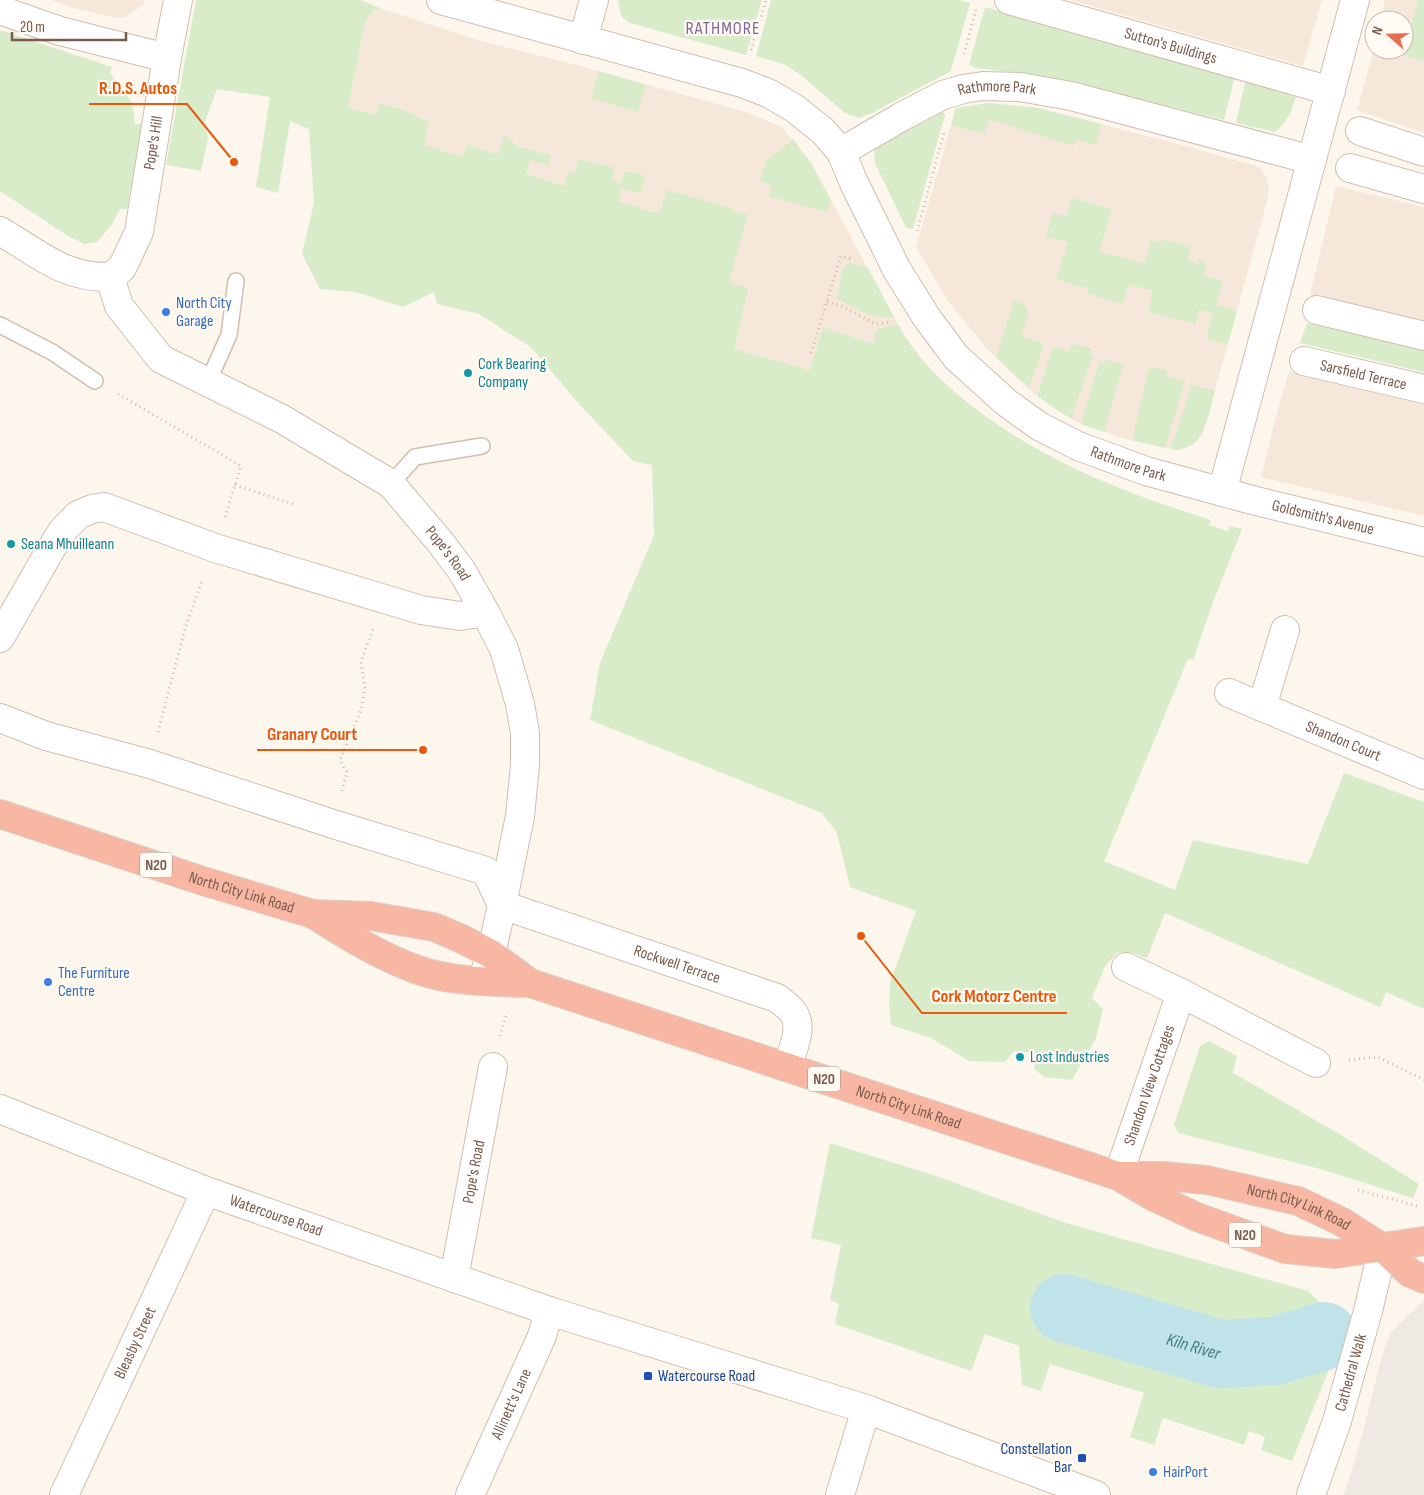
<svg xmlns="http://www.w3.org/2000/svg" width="1424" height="1495" font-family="'Sofia Sans Condensed',sans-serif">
	<rect width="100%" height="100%" fill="#fdf6ec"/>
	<g fill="#f5e8da">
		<path d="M51,0h94l-1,4 -8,6 -11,7 -9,1 -46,-11z"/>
		<path d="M1070,0h252l-19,66z"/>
		<path d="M1385,0h39v133l-67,-23 17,-60h30v-30h-24z"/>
		<path d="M380,8l97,32 100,25 169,47 36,15 29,36 87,161 -21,5 -4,15 -62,26 -159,-43 -304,-220 17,-85 8,-11z"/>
		<path d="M989,103l49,5 140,36 78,22 6,4 5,8 2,11 -2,12 -30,110 -35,125 -7,7 -17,7 -7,-1 -46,-10 -48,-17 -25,-15 -20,-15 -44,-42 -40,-49 -32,-54 40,-139z"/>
		<path d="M1336,186l88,21v116l-114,-28z"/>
		<path d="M1289,371l135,32v113l-163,-39 12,-49z"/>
	</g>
	<path fill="#efe9e4" d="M1424,1300v195h-80l18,-59 18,-73 10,-30z"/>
	<g fill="#d8ecc9">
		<path d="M196,0h164l20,8 -7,3 -8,11 -17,85 28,9 4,-13 25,8 24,11 -5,23 39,13 4,-13 31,9 6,-19 13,11 34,10 -3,9 -18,-5 -4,14 37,12 5,-15 7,2 4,-14 36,9 -3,12 9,3 4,-13 21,6 -6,17 -18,-5 -4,13 37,12h5l7,-23 64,18 5,4 12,3 -19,67 19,6 -14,61 76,21 13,-43 50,17 4,-15 21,-5c19,36 51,65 83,89 72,52 145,80 230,107l-2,5 19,6 1,-5 13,3 -30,76 -19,55 -5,-1 -84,202 71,29 18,-50 115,24 36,-91 80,29v207l-38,-17 -6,15 -215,-94 -18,45 -17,-6 -13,1 -12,13 -13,32 11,11 -7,29 -24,42 -28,-3 -10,-8 2,-12 -9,-5 -13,-1 -9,11 -36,-1 -38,-23 -40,-13 -2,-22 1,-20 26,-72 -66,-24 -13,-54 -15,-20 -232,-93 10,-57 54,-128 -2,-70 -19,-4 -54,-57 -47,-56 -53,-34 -42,-10 -3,-12 -31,15 -47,-15 -36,-3 -18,-35 12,-51 -5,-74 -19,-8 -12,72 -22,-6 14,-90 -53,-8 -13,35 4,14 -7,33 -35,-6z"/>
		<path d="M618,0h144l-16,55 -116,-32 -9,-7z"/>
		<path d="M771,0h188l11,3 -19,68 -77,41 -15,6 -14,-5 -43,-37 -16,-11 -30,-9z"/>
		<path d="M1418,0h6v62l-20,-7z"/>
		<path d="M985,7l250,68 -11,45 -145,-36 -47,-9 -56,-7 -7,-3z"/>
		<path d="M0,30l112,37 -2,6 22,29 3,22h8l-16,85h-7l-8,15 -15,18 -12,2 -17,-8 -68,-45z"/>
		<path d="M599,71l47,14 -8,27 -47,-14z"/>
		<path d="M1246,78l51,14c-5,18 -7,27 -22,40l-39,-9z"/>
		<path d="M989,103l49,5 64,16 -7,21 -19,-6 -2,7 -85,-27 -5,15 -33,-9 5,-17z"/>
		<path d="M939,108l6,7 -32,114 -7,-1 -31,-65 -1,-12 7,-10z"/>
		<path d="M793,139l18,24 20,37 -5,12 -57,-16 3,-11 -12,-4 6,-20z"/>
		<path d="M1072,198l40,11 -13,42 45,13 7,-24 10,3 1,-4 29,9 -4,12 10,3 1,-4 9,3 -4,13 20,6 -7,24 21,6 -9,33 -22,-6 7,-24 -14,-4 -4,14 -13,-4v1l-34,-9 5,-21 -24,-7 -7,20 -35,-11 1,-4 -32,-10 12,-37 -22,-6 7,-24 13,4z"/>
		<path d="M849,263l19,5 26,49c-25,3 -35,-8 -57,-18l6,-31z"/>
		<path d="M1014,301l9,3 4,4 1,6 -7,22 23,8 -15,44 -33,-31z"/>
		<path d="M1307,323l117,27v22l-124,-29z"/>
		<path d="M1072,343l19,6 -2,5 4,2 -22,63 -34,-23 15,-46 2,-3 15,5z"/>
		<path d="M1105,359l18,6 -19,67 -23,-8 18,-61 5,1z"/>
		<path d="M1153,367l14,4 -1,5 19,5 -20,67 -33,-8 17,-72 3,2z"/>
		<path d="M1192,385l23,6c-7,24 -11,63 -44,58z"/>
		<path d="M1209,1041l28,15 -4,17 103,59 83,52 -6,14 -93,-29 -142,-36 -4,-8 26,-79z"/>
		<path d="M830,1143l106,33 130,47 242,68 29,29 -4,40 -41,101 -31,-11 4,-13 -16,-6 -5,14 -81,-27 -9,27 -24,-8 14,-44 -94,-29 -9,27 -19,-6 -3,-39 -34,-12 -14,37 -136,-47 4,-20 -9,-4 11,-55 -30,-7z"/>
	</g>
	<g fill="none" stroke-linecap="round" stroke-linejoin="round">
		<path stroke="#bfe3e8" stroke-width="68" id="s1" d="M1064,1308l156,46 55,-3 49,-15"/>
		<g stroke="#d1beb0" stroke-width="18">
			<g id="lane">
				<path d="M0,325l52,27 43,29"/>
				<path d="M208,382l21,-47 7,-54"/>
				<path d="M391,484l24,-27 67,-11"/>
			</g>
		</g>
		<g stroke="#d1beb0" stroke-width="30">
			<g id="street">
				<path id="s2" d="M441,0l301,83 26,10 26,15 29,23 18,21 13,31 43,87 30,48 29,39 51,46 32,23 39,20 68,25 106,29 172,42"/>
				<path id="s3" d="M1009,0l322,91"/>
				<path d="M0,10l60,21 107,27"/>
				<path d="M583,40l11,-40"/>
				<path d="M1360,131l64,21"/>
				<path id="s4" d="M841,152l60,-35 42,-22 20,-6 20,-3 37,1 51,9 241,64"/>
				<path d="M1350,168l74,21"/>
				<path d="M0,231c38,22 63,47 110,46"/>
				<path id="s5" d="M110,277l9,29 42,53 121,60 109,65 50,59 21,28 23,41 19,37 16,55 5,29v32l-5,51 -18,89 -11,49 -7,21"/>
				<path id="s6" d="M110,277l12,-9 17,-36 28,-174 11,-58"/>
				<path d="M1317,310l107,26"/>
				<path id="s7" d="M1304,361l120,28"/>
				<path d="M1222,492l133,-492"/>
				<path d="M0,638l51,-89 12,-19 15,-15 14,-6 12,-2 111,41 206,62 39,6 25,-4"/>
				<path id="s8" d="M1229,693l195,82"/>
				<path d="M1262,707l23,-77"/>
				<path id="s9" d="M0,718l46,18 104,28 183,60 153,47 16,34 275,93c5,4 11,8 15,13 13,16 0,39 -5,56"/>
				<path d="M1126,967l55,26"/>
				<path id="s10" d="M1118,1176l63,-183 135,70"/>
				<path id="s11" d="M454,1278l39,-211"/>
				<path id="s12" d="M64,1495l142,-304"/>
				<path id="s13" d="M470,1495l72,-159 7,-25"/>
				<path d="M840,1495l26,-86"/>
				<path id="s14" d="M1311,1495l26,-74 31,-110 15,-63"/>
			</g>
		</g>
		<g stroke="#d6c0b0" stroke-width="30">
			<g id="secondary">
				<path id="s15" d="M0,1109l206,82 343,120 317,98 230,86"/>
			</g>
		</g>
		<g stroke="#dad1cd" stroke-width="30">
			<g id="highway">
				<path id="s16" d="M0,814l203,67 110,33 58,2 63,11 28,12 29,15 39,29"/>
				<path id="s17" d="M313,914c33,21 68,43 105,56 33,12 77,12 112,13l588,193 36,21 43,20 88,32 50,5 89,-13"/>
				<path id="s18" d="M1119,1176h43l45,4 91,21 44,21 41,26 27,25 14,6"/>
			</g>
		</g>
		<g stroke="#d9b8a5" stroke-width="3" stroke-dasharray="1 4" stroke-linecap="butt">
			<path d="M751,50l15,-50"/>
			<path d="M964,54l12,-44"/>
			<path d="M917,231l27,-98"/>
			<path d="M827,302l14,4 35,18 13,-2"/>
			<path d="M811,353l30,-97 13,4"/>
			<path d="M118,394l123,72 -16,51"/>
			<path d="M235,485l61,20"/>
			<path d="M158,732l27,-103 17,-49"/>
			<path d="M342,791l5,-19 -7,-12 21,-50 4,-21 -4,-27 12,-33"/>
			<path d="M500,1036l6,-21"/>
			<path d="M1349,1060l29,-3 46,23"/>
			<path d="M1358,1190l59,16"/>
		</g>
		<use href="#lane" stroke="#fff" stroke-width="15"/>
		<use href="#street" stroke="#fff" stroke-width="28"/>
		<use href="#secondary" stroke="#fff" stroke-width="28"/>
		<use href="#highway" stroke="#f7b7a3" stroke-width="28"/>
	</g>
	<g fill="#3f7fe0" stroke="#fffaf3" stroke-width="2">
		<circle cx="166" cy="312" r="5"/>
		<circle cx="48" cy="982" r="5"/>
		<circle cx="1153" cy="1472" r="5"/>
	</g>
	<g fill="#0f9aa8" stroke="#fffaf3" stroke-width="2">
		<circle cx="468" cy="373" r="5"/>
		<circle cx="11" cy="544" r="5"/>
		<circle cx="1020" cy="1057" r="5"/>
	</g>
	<g fill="#1a4fb4" stroke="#fffaf3" stroke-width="2">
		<rect x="643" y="1371" width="10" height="10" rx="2.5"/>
		<rect x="1077" y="1453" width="10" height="10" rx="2.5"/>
	</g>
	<g text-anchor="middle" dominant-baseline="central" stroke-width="4.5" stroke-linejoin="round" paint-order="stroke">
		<g fill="#fffaf3" stroke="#a28b7f" stroke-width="1">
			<rect x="140" y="852.5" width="32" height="25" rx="4"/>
			<rect x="808" y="1066.5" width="32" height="25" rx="4"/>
			<rect x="1229" y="1222.5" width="32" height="25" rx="4"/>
		</g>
		<g font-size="15" font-weight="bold" fill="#7a5c4d">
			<text x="156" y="865">N20</text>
			<text x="824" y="1079">N20</text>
			<text x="1245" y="1235">N20</text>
		</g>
		<g font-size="16" fill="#7a5c4d" stroke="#fffaf3">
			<text stroke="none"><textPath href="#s3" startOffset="168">Sutton's Buildings</textPath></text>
			<text stroke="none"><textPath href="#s4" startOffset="172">Rathmore Park</textPath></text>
			<text stroke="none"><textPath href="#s6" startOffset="145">Pope's Hill</textPath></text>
			<text stroke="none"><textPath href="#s7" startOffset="61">Sarsfield Terrace</textPath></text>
			<text stroke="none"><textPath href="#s2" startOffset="876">Rathmore Park</textPath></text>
			<text stroke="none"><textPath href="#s2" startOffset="1078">Goldsmith's Avenue</textPath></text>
			<text stroke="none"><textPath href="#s5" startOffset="450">Pope's Road</textPath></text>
			<text stroke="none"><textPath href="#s8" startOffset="124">Shandon Court</textPath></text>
			<text stroke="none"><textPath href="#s16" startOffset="254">North City Link Road</textPath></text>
			<text stroke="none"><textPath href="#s9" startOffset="732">Rockwell Terrace</textPath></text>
			<text stroke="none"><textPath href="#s10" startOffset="96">Shandon View Cottages</textPath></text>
			<text stroke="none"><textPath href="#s17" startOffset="631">North City Link Road</textPath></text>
			<text stroke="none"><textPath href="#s11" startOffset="108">Pope's Road</textPath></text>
			<text stroke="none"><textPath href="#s18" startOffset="184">North City Link Road</textPath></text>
			<text stroke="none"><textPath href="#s15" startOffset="296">Watercourse Road</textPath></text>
			<text stroke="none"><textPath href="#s12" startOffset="168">Bleasby Street</textPath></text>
			<text stroke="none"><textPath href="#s14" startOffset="129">Cathedral Walk</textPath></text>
			<text stroke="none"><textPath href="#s13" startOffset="100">Allinett's Lane</textPath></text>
		</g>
		<g font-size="16" fill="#366cbe" stroke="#fffaf3" text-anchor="start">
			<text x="176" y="303">North City<tspan x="176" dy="18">Garage</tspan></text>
			<text x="58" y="973">The Furniture<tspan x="58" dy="18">Centre</tspan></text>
			<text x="1163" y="1472">HairPort</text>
		</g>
		<g font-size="16" fill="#0d838f" stroke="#fffaf3" text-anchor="start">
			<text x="478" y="364">Cork Bearing<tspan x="478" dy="18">Company</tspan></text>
			<text x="21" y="544">Seana Mhuilleann</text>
			<text x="1030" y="1057">Lost Industries</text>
		</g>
		<g font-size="16" fill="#164399" stroke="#fffaf3" text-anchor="start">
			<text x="658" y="1376">Watercourse Road</text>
			<text x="1072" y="1449" text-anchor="end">Constellation<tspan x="1072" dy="18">Bar</tspan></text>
		</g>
		<g font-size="18" letter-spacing="1" fill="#846695" stroke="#fffaf3">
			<text x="723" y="28">RATHMORE</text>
		</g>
		<g font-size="18" font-style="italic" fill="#437c86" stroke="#fffaf3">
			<text stroke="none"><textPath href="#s1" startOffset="135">Kiln River</textPath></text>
		</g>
	</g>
	<path fill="none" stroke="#e8590c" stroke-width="2" d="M234 162L187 104H89M423 750L367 750H257M861 936L922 1013H1067"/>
	<g fill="#e8590c" stroke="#fffaf3" stroke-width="2">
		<circle cx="234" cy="162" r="5"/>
		<circle cx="423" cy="750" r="5"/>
		<circle cx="861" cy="936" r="5"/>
	</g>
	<g font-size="18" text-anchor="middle" font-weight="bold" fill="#e8590c" stroke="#fffaf3" stroke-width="4.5" stroke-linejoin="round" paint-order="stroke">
		<text x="138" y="94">R.D.S. Autos</text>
		<text x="312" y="740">Granary Court</text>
		<text x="994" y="1002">Cork Motorz Centre</text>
	</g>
	<g transform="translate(1389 35) rotate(290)"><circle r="24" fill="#fffaf3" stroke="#cabbb1"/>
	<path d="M0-4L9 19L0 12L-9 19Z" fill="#e76f51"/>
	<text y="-8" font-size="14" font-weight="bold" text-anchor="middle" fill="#7a5c4d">N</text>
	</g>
	<path d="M12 32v8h114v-8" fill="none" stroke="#7a5c4d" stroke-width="2.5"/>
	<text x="20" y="32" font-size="15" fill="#7a5c4d" stroke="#fffaf3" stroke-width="4" paint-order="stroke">20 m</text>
</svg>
